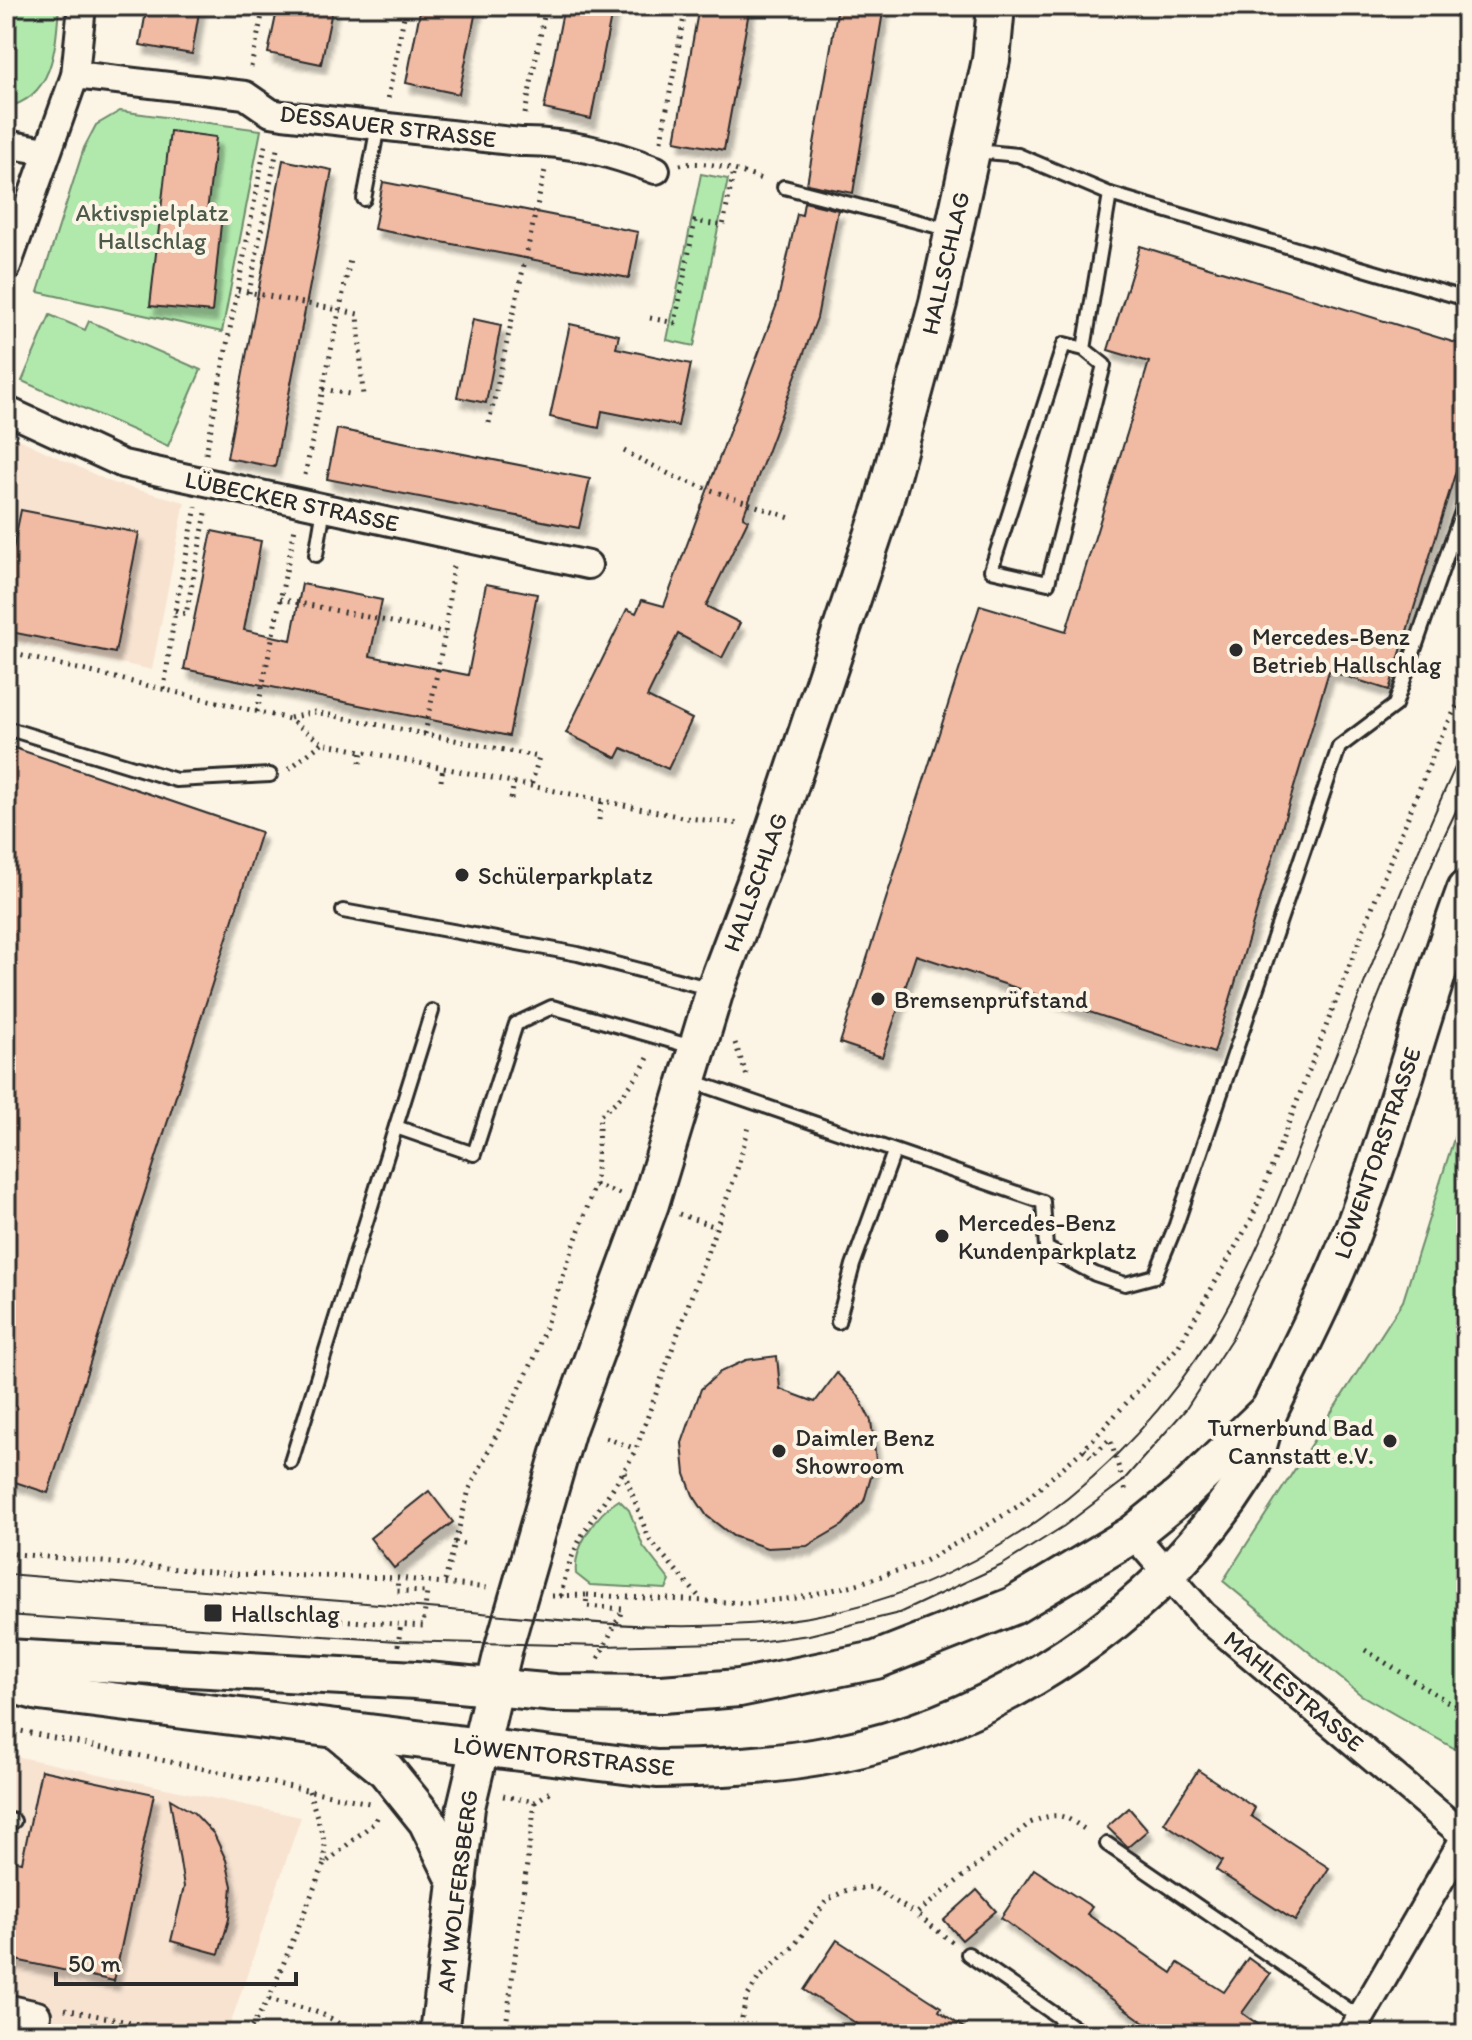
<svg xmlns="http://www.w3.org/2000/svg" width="1472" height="2040" font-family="Itim,sans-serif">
	<defs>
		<filter id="shadow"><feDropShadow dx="5" dy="9" stdDeviation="2" flood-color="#0004"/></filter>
	</defs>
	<rect width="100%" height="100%" fill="#fcf5e5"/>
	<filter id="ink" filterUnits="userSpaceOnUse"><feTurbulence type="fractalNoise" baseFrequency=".0125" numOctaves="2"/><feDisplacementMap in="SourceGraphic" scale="16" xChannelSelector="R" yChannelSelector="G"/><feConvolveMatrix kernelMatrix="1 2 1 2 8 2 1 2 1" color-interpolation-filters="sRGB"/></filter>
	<g filter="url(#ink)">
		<g fill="#f8e3d1">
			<path d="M6,433l107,50 72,19 -33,168 -146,-32z"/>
			<path d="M6,1754l295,63 -74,217h-221z"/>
		</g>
		<g fill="#b1e9ad" stroke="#6e8a6c" stroke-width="2">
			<path d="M6,6h53c-3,39 -5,92 -53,101z"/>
			<path d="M120,111l141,19 -39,202 -184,-40 46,-144 12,-23z"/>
			<path d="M701,174l27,5 -34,167 -27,-6z"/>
			<path d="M50,315l35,15 4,-9 112,49 -33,76 -146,-65z"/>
			<path d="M1466,1100v655l-105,-60 -138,-114 180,-280z"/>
			<path d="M619,1500l10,10 14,36 27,35 -4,8 -76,-4 -14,-11c-3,-27 20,-60 43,-74z"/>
		</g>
		<g fill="#f0baa3" stroke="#2b2b2b" stroke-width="2" filter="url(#shadow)">
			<path d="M147,6h53l-8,48 -52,-9z"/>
			<path d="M278,6h55l-12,58 -53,-11z"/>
			<path d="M421,6h56l-18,88 -53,-11z"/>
			<path d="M564,6h49l-22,113 -47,-10z"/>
			<path d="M699,6h51l-26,144 -49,-9z"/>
			<path d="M838,6h46l-31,187 -46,-9z"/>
			<path d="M170,131l46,6 -9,75 15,2 -10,98 -62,-6z"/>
			<path d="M283,160l49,10 -57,297 -48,-9z"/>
			<path d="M383,182l255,50 -9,46 -255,-49z"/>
			<path d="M804,202l34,8 -21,108 -74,199 5,3 -42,86 34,17 -18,35 -44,-24 -31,63 45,22 -24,50 -46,-21 -5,10 -51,-25 61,-124 9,4 6,-13 22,6 113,-302 20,-90 5,1z"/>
			<path d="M1140,246l326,100v92l-77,252 -60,-19 -115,382 -298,-98 -34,102 -42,-14 140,-438 86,26 83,-269 -41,-12z"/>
			<path d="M473,319l28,6 -15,78 -29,-6z"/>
			<path d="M570,324l49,11 -3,13 75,16 -13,62 -76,-15 -3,17 -49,-11z"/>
			<path d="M337,429l253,50 -11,49 -252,-49z"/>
			<path d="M21,510l118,23 -24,120 -109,-22v-48z"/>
			<path d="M212,531l49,10 -17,89 47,10 11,-56 80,16 -12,56 98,19 18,-91 51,10 -28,142 -325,-67z"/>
			<path d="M6,745l255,87 -213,661 -42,-14v-589l8,-26 -8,-3z"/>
			<path d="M777,1356l3,33 35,13 22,-29 21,22 13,26 5,39 -12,41 -21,24 -36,21 -40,2 -34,-12 -26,-20 -14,-21 -8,-21 -3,-31 19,-54 19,-17 26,-12z"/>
			<path d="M429,1491l24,31 -59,46 -24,-30z"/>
			<path d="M41,1770l113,24 -40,187 -108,-23v-99l16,3z"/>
			<path d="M1198,1770l57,38 -4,8 78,52 -34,53 -79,-51 6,-9 -58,-38z"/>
			<path d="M170,1799l24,14 20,21 12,26 6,26 -3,33 -10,35 -48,-13 13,-54z"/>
			<path d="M1129,1808l19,22 -20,17 -21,-20z"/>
			<path d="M1034,1869l58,38 -5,7 85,59 6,-10 46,29 24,-34 22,16 -28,39 30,21h-109l-21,-13 -141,-103z"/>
			<path d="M977,1890l19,21 -34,29 -18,-20z"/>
			<path d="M837,1940l104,67 -2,4 34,23h-100l-69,-44z"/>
		</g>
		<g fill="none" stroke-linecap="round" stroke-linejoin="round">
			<g stroke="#2b2b2b" stroke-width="18">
				<g id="lane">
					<path d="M976,151l42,4 92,39 356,105"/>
					<path d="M784,187l167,43"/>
					<path d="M364,199l14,-73"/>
					<path d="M1084,349l-20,-5 -73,226 57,13 56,-218 -20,-16 26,-155"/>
					<path d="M316,555l8,-47"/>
					<path d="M6,728l170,52 94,-5"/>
					<path d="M343,911l235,43 134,35"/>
					<path d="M692,1081l351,121 3,46 49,26 30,10 30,-8 21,-51 163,-478 56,-42 71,-205"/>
					<path d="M396,1127l78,27 42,-130 36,-17 144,41"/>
					<path d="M838,1322l15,-57 41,-113"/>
					<path d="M291,1462l141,-451"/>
					<path d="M6,1819l8,2"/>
					<path d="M1107,1844l255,175"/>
					<path d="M968,1954l115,80"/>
				</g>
			</g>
			<g stroke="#2b2b2b" stroke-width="32">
				<g id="street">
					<path d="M75,75l170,20 26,18 12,2 237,27c48,-1 91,11 136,28"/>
					<path d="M6,144l40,7"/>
					<path d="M6,269l69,-194 7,-69"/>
					<path d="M6,410l117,54 465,101"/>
					<path d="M1133,1534l70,81 263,222"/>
					<path d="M6,2008l31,7"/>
					<path d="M1351,2034l114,-197"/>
				</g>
			</g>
			<g stroke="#2b2b2b" stroke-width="42">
				<g id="secondary">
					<path d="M6,1658l410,22 139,13 107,1 77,-6 137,-28 137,-54 120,-72 47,-38 85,-82"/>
					<path d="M6,1683l33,9 618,77c60,-1 119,-3 178,-15 162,-32 322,-138 411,-279 13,-20 14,-46 25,-68 33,-67 67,-133 92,-204 38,-104 65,-211 103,-314"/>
					<path d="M336,1729l50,41 41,51 31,63"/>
					<path d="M439,2034l27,-227 39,-164 62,-214 83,-225 65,-214 54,-143 114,-341 55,-203 53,-243 5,-54"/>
				</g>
			</g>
			<g stroke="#2b2b2b" stroke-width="5" stroke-dasharray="2 6" stroke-linecap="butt">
				<path d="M251,67l13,-61"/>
				<path d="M388,98l18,-92"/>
				<path d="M525,114l21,-108"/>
				<path d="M661,141l25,-135"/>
				<path d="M680,165c27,-6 58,6 84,15"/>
				<path d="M238,290l120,24 5,83"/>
				<path d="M249,293l29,-149"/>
				<path d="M650,318l25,5 20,-102 28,5 11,-56"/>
				<path d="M323,389l26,5"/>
				<path d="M489,423l56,-253"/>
				<path d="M624,451l53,27 113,40"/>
				<path d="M206,454l60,-313"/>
				<path d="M305,475l45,-215"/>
				<path d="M280,599l165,34"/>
				<path d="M175,611l11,3 21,-106"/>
				<path d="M6,652l283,67 33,24 365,75 54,6"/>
				<path d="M164,689l11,-78 21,-104"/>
				<path d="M257,712l38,-184"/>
				<path d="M290,718l25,-6 224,45 -8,29"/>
				<path d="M425,734l20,-101 8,-68"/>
				<path d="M360,763l2,-12"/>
				<path d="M289,769l33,-26"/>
				<path d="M441,781l2,-14"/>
				<path d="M511,799l3,-17"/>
				<path d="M599,820l3,-20"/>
				<path d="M735,1043l13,36"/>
				<path d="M595,1185l25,9"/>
				<path d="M679,1214l37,13"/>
				<path d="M606,1438l30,11"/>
				<path d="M1084,1449l7,8 19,-18 17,56"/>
				<path d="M624,1472l25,67 51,59"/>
				<path d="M454,1542l15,3"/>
				<path d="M6,1553l225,21 167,4 89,10"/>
				<path d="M445,1581l24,-91 65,-131 61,-174 5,-70c22,-17 37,-35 50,-61"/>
				<path d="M587,1595l159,8 51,-5 57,-13 67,-22 57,-32 42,-26 64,-56 94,-102 74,-129 138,-357 48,-118 28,-55"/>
				<path d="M552,1596l35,-1 -1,11 37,3 -26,52"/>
				<path d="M561,1596c12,-67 46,-90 75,-147l100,-276 14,-50"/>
				<path d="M293,1617l130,9 4,-34 -30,-1 1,-13"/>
				<path d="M398,1646l3,-23"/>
				<path d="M1365,1650l101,63"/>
				<path d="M6,1728l363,75"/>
				<path d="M309,1791l16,52 -1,21"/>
				<path d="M503,1796l32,6 18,-12"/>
				<path d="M952,1942l-36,-28 114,-91c30,-13 33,-8 59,9"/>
				<path d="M269,1999c26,8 64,12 80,35"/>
				<path d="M65,2009l121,25"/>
				<path d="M247,2034l22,-35 55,-135 51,-42 4,-9"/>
				<path d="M505,2034l30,-232"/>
				<path d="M743,2034l-1,-16 4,-19 12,-20 36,-33 33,-46 20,-10 25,-3 44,27"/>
			</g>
			<use href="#lane" stroke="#fcf5e5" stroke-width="12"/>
			<use href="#street" stroke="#fcf5e5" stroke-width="26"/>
			<use href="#secondary" stroke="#fcf5e5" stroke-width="36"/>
			<g stroke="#2b2b2b" stroke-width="2">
				<path d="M6,1574c137,12 274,22 411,33 130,11 263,31 392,10 170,-29 317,-141 405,-286 42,-70 71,-149 101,-224 49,-122 95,-244 151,-363"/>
				<path d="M6,1615l392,26 205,5 154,-4 52,-7 90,-22 103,-48 62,-39 58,-44 64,-73 46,-71 50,-104 156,-385 28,-59"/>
			</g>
		</g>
	</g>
	<g fill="#2b2b2b" stroke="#fcf5e5" stroke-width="3">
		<circle cx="1236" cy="650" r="8"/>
		<circle cx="462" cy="875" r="8"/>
		<circle cx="878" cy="999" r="8"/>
		<circle cx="942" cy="1236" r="8"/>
		<circle cx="1390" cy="1441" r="8"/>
		<circle cx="779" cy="1451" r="8"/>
		<rect x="203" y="1603" width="20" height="20" rx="4"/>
	</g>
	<g text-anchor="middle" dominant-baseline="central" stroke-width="8" stroke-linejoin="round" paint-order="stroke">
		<g font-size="24" fill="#2b2b2b" stroke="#fcf5e5">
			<text transform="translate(388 126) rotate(7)">DESSAUER STRASSE</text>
			<text transform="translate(945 263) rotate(-77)">HALLSCHLAG</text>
			<text transform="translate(292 501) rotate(12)">LÜBECKER STRASSE</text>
			<text transform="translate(755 882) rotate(-70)">HALLSCHLAG</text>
			<text transform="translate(1377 1153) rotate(-71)">LÖWENTORSTRASSE</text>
			<text transform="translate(1294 1691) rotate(40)">MAHLESTRASSE</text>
			<text transform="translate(564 1756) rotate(6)">LÖWENTORSTRASSE</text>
			<text transform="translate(457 1891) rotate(-83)">AM WOLFERSBERG</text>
		</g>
		<g font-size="24" fill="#4c5a4c" stroke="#fcf5e5">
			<text x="152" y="212">Aktivspielplatz<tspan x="152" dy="28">Hallschlag</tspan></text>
		</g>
		<g font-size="24" fill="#2b2b2b" stroke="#fcf5e5" text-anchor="start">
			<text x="1252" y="636">Mercedes-Benz<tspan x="1252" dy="28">Betrieb Hallschlag</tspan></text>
			<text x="478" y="875">Schülerparkplatz</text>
			<text x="894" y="999">Bremsenprüfstand</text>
			<text x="958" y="1222">Mercedes-Benz<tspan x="958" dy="28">Kundenparkplatz</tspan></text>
			<text x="1374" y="1427" text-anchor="end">Turnerbund Bad<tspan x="1374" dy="28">Cannstatt e.V.</tspan></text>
			<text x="795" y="1437">Daimler Benz<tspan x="795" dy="28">Showroom</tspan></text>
			<text x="231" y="1613">Hallschlag</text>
		</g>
	</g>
	<rect width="1472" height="2040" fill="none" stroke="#fcf5e5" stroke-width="32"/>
	<rect x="16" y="16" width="1440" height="2008" fill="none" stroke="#2b2b2b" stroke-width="3" filter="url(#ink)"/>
	<path d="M56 1972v12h240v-12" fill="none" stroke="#2b2b2b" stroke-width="4"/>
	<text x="68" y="1972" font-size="24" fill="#2b2b2b" stroke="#fcf5e5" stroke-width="6" paint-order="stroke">50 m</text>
</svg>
